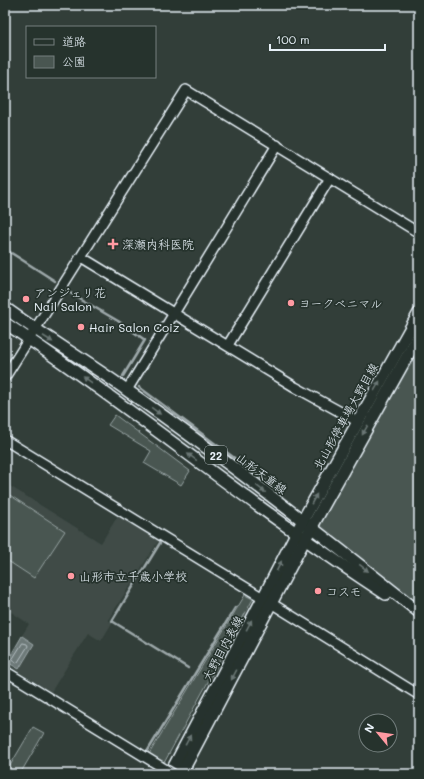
<svg xmlns="http://www.w3.org/2000/svg" width="424" height="779" font-family="Mali,'Klee One',sans-serif">
	<rect width="100%" height="100%" fill="#323e39"/>
	<filter id="ink" filterUnits="userSpaceOnUse"><feTurbulence type="fractalNoise" baseFrequency=".025" numOctaves="2"/><feDisplacementMap in="SourceGraphic" scale="8" xChannelSelector="R" yChannelSelector="G"/><feConvolveMatrix kernelMatrix="1 2 1 2 8 2 1 2 1" color-interpolation-filters="sRGB"/></filter>
	<g filter="url(#ink)">
		<path fill="#3f4b46" d="M5,483l96,60 18,-29 40,26 -51,80 4,3 -11,18 -13,-8 -37,59 -46,-29 24,-39 -24,-16z"/>
		<g fill="#495651" stroke="#98a4a4">
			<path d="M419,335v277l-107,-85z"/>
			<path d="M115,415l75,56 -9,14 -37,-22 7,-12 -43,-26z"/>
			<path d="M5,492l60,39 -31,47 -29,-19z"/>
			<path d="M245,595l8,4 -89,164 -15,-9z"/>
			<path d="M33,727l11,6 -24,41h-15z"/>
		</g>
		<path fill="#6d7978" stroke="#9ea9ab" d="M22,636l12,8 -15,25 -12,-7z"/>
		<g fill="none" stroke-linecap="round" stroke-linejoin="round">
			<path stroke="#b7c1c5" stroke-width="1" d="M23,643l4,1 1,2 -10,16 -2,1 -3,-4z"/>
			<g stroke="#9ea9ab" stroke-width="2.5">
				<path d="M5,249l50,32"/>
				<path d="M65,290l53,31 27,19 -22,36"/>
				<path d="M139,387l137,102"/>
				<path d="M160,543l-48,78 76,47"/>
				<path d="M147,752l88,-144"/>
			</g>
			<g stroke="#e8f1f8" stroke-width="12">
				<g id="minor">
					<path d="M81,257l214,130 62,34"/>
					<path d="M228,345l102,-167"/>
					<path d="M5,377l181,-287 233,143"/>
					<path d="M127,390l150,-245"/>
					<path d="M5,440l258,158"/>
					<path d="M271,603l148,92"/>
					<path d="M5,671l155,95"/>
				</g>
			</g>
			<g stroke="#e8f1f8" stroke-width="14">
				<g id="major">
					<path d="M5,308c40,29 83,54 123,83 100,70 195,145 291,221"/>
					<path d="M5,323c130,86 250,187 381,271"/>
					<path d="M170,774l93,-176 40,-78 116,-207"/>
					<path d="M181,774l124,-235 114,-204"/>
				</g>
			</g>
			<use href="#minor" stroke="#26332d" stroke-width="9"/>
			<use href="#major" stroke="#26332d" stroke-width="11"/>
			<g stroke="#e8f1f8" stroke-width="12" stroke-linecap="butt">
				<path id="minor-bridge" d="M160,766l13,8"/>
			</g>
			<use href="#minor-bridge" stroke="#26332d" stroke-width="9"/>
		</g>
		<defs><path id="oneway-solid" d="M-6-.8H1V-3.2L6.5 0L1 3.2V.8H-6Z"/></defs>
		<g fill="#6a7674">
			<use href="#oneway-solid" transform="translate(48 339) rotate(33)"/>
			<use href="#oneway-solid" transform="translate(87 380) rotate(-145)"/>
			<use href="#oneway-solid" transform="translate(377 386) rotate(-60)"/>
			<use href="#oneway-solid" transform="translate(156 411) rotate(36)"/>
			<use href="#oneway-solid" transform="translate(365 430) rotate(120)"/>
			<use href="#oneway-solid" transform="translate(192 457) rotate(-144)"/>
			<use href="#oneway-solid" transform="translate(261 489) rotate(37)"/>
			<use href="#oneway-solid" transform="translate(314 499) rotate(-61)"/>
			<use href="#oneway-solid" transform="translate(279 566) rotate(-64)"/>
			<use href="#oneway-solid" transform="translate(364 568) rotate(38)"/>
			<use href="#oneway-solid" transform="translate(249 625) rotate(-62)"/>
			<use href="#oneway-solid" transform="translate(234 675) rotate(118)"/>
			<use href="#oneway-solid" transform="translate(188 740) rotate(-62)"/>
		</g>
	</g>
	<g fill="#ff9aa2" stroke="#26332d" stroke-width="1.5">
		<path d="M111 238h4v4h4v4h-4v4h-4v-4h-4v-4h4z"/>
		<circle cx="26" cy="299" r="4"/>
		<circle cx="291" cy="303" r="4"/>
		<circle cx="81" cy="327" r="4"/>
		<circle cx="71" cy="576" r="4"/>
		<circle cx="318" cy="591" r="4"/>
	</g>
	<g text-anchor="middle" dominant-baseline="central" stroke-width="3.5" stroke-linejoin="round" paint-order="stroke">
		<rect fill="#26332d" stroke="#aeb8bb" stroke-width="1" x="205" y="446" width="22" height="18" rx="3"/>
		<g font-size="11" font-weight="bold" fill="#e8f1f8">
			<text x="216" y="455">22</text>
		</g>
		<g font-size="12" fill="#e8f1f8" stroke="#26332d" text-anchor="start">
			<text x="122" y="244">深瀬内科医院</text>
			<text x="34" y="292">アンジェリ花<tspan x="34" dy="14">Nail Salon</tspan></text>
			<text x="299" y="303">ヨークベニマル</text>
			<text x="89" y="327">Hair Salon Coiz</text>
			<text x="79" y="576">山形市立千歳小学校</text>
			<text x="326" y="591">コスモ</text>
		</g>
		<g font-size="12" fill="#e8f1f8" stroke="#26332d">
			<text transform="translate(345 416) rotate(-61)">北山形停車場大野目線</text>
			<text transform="translate(262 473) rotate(37)">山形天童線</text>
			<text transform="translate(222 648) rotate(-62)">大野目内表線</text>
		</g>
	</g>
	<rect width="424" height="779" fill="none" stroke="#26332d" stroke-width="20"/>
	<rect x="10" y="10" width="404" height="759" fill="none" stroke="#e8f1f8" stroke-width="1.5" filter="url(#ink)"/>
	<rect x="26" y="26" width="130" height="52" fill="#26332d" stroke="#747f7e"/>
	<rect x="34" y="39" width="20" height="6" fill="#26332d" stroke="#747f7e"/>
	<text x="62" y="46" font-size="12" fill="#e8f1f8">道路</text>
	<rect x="34" y="56" width="20" height="12" fill="#495651" stroke="#747f7e"/>
	<text x="62" y="66" font-size="12" fill="#e8f1f8">公園</text>
	<g transform="translate(378 733) rotate(299)"><circle r="19" fill="#26332d" stroke="#747f7e"/>
	<path d="M0-3L7 15L0 10L-7 15Z" fill="#ff9aa2"/>
	<text y="-6" font-size="11" font-weight="bold" text-anchor="middle" fill="#e8f1f8">N</text>
	</g>
	<path d="M270 44v6h115v-6" fill="none" stroke="#e8f1f8" stroke-width="2"/>
	<text x="276" y="44" font-size="12" fill="#e8f1f8" stroke="#26332d" stroke-width="3" paint-order="stroke">100 m</text>
</svg>
